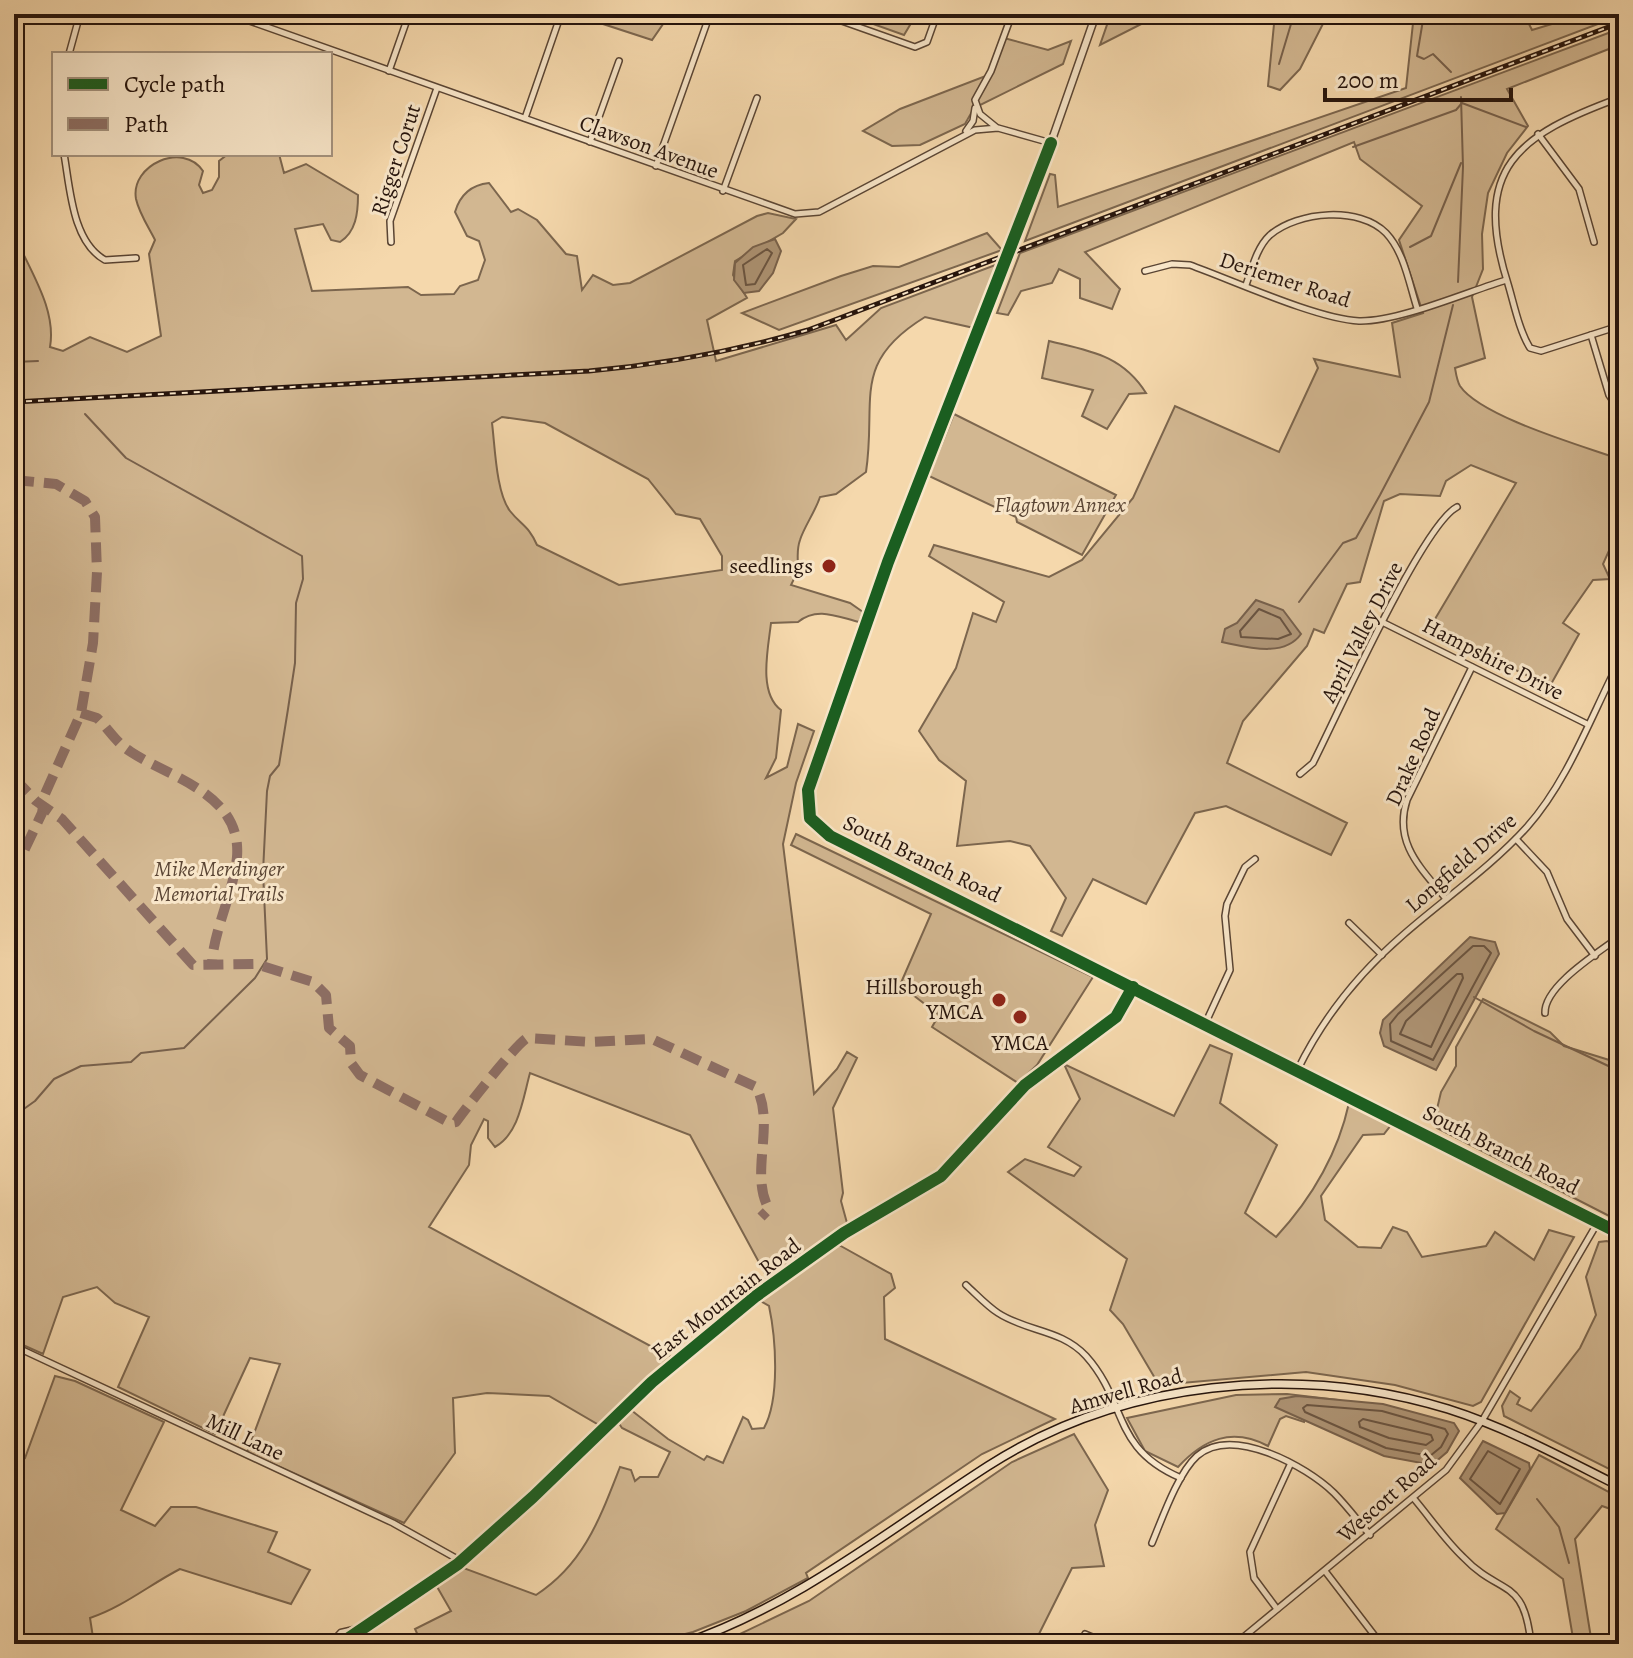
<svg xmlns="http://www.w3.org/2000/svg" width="1633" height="1658" font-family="Alegreya,serif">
	<rect width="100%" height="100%" fill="#f5d8ac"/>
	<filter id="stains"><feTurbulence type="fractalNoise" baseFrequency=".0025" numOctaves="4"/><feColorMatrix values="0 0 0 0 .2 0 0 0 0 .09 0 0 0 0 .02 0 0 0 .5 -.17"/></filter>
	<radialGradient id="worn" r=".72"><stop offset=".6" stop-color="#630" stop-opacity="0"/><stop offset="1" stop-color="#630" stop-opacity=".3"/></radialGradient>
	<g fill="#d2b791" stroke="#7c664e" stroke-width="2" fill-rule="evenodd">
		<path d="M600,14h70l-18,26 -55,-18z"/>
		<path d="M861,14h60l-8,6 -9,15 -45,-16z"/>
		<path d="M1122,14h39l-61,31 8,-23z"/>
		<path d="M1275,14h53l-28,55 -20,21 -12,-4z"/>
		<path d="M1414,14h110l8,16 53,-16 34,2 -594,225 25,-67 5,1 3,32 348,-119z"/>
		<path d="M1619,29v16l-112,44 21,37 -21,27 -19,40 -6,41 1,35 -11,28 13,61 -30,10c1,6 2,13 5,18 21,31 123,60 159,73v49l-6,4 -1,32 -9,20 7,15 -17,1 -30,43 16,11 -29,52 -105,-49 -10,-18 81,-136 -45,-18 -25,16 -6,15 -40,-2 -16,7 -24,81 -13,2 -23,49 -10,-4 -7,17 -64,75 -16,42 120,60 -16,32 -105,-49 -31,7 -49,91 -53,-25 -31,57 -11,-5 15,-33 -36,-52 -20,-5 -53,5 9,-65 -27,-21 -20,-29 37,-63 17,-55 23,9 8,-20 -75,-46 5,-11 115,32 33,-17 51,-62 42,-92 104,46 39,-84 -4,-9 86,18 -8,-54 31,-10 -24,-73 23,-34 -62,-47 -6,-17 -269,110 35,37 -8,20 -32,-11v-19l-21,-10 -7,14 -31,8 -13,24 -11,-2 23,-60z"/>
		<path d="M1004,38l44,12 23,-9 -8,23 -89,44 -9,16 -45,21 -28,1 -29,-15 37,-22 91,-35z"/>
		<path d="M228,154h51l5,19 22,-9 52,31c0,18 -2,37 -18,47l-9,-2 -8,-16 -28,5 17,62 96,-4 13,8 33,-1 6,-8 18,-6 7,-20 -6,-19 -12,-5 -12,-24c5,-17 15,-27 34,-29l22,29 7,-3 19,11 29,34 11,2 5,34 11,-15 20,10 17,-2 127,-67 11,-3 28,6 -13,14 -48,28 -2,14 14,23 -40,22 9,41 120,-36 10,15 35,-32 117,-44 -24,64 -49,-11c-75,46 -48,83 -59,155l-30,22 -16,3c-5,15 -16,30 -20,43 -6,17 3,23 -9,45l59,18 13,9 -4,10c-21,-5 -42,-16 -61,0l-27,1c-3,26 -13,70 10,87l-5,48 -10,20 21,-11 11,-43 16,7 -18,52 -13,61 31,250 23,-25 10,-17 10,6 -24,50 10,85 -2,8 6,22 -79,56 -78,-144 -160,-62c-7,25 -11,61 -35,74l-7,-9v-17l-4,-2 -13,26 -2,20 -40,62 242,130 -72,68 -50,-29 -62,-3 -34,5 2,55 -51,70 -157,-71 33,-88 -30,-6 -35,76 -97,-47 31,-70 -34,-14 -18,-16 -34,10 -20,57 -29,-13v-1088l7,-4c14,30 35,64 29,98l13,4 27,-14 37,15 34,-16 -12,-82 6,-14c-6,-12 -16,-27 -19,-41 -6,-34 47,-58 67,-28l-4,14 4,8 9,-3 7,-13v-16zM502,417l43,6 103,56 28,35 24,5 22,37v14l-103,15 -82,-40c-8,-19 -16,-20 -27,-34 -14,-18 -15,-65 -18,-88z"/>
		<path d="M987,233l15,17 -223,80 -37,-17 99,-37 32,-10 26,1z"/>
		<path d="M1049,341c41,10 73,14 97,52l-17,1 -22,35 -25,-13 11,-26 -51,-12z"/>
		<path d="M954,414l162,81 -34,60 -65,-33 -1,-5 -87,-41z"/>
		<path d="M796,834l297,143 -56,88 -19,18 -86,-56 7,-12 -39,-30 31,-71 -140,-69z"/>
		<path d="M1483,999l67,33 14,14 55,17v158l-182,-93 4,-8 -4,-11 4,-17 15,-26v-19z"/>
		<path d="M1210,1045l22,9 -12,49 57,42 -32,68 31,24c35,-38 62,-84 73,-134l42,22 -7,9 -21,1 -42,61 4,24 33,27 23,1 12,-21 14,5 15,25 64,-11 9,-14 39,28 15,-30 25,7 -93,165 -8,4 -78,-21 -89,-13 -147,13 -36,-61 -13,-14 17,-51 -119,-87 17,-13 49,17 7,-9 -33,-20 32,-48 -16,-35 110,52z"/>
		<path d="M1607,1241l12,7v36l-6,7 6,20v163l-115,-58 -2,-10 8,-15 10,7 -3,6 14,7 49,-63 16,-33 -10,-38 13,-35z"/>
		<path d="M839,1245l52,29 4,14 -11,9 1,42 170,80 -73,35 -176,119 2,5 -62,33 -53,21 -47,12h-229l4,-2 -6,-13 36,-18 -15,-26 25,-18 75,28c48,-31 64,-77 84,-128l11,3 4,11 5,-4h18l12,-25 -48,-24 -4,-6 13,-12 37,29 36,21 3,-4 16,7 20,-46 5,3 4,9 12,-1c16,-29 12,-89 5,-122l-10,-6z"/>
		<path d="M55,1376l20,5 89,41 -43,88 34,16 16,-19h25l81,25 -9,20 42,18 -19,34 -111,-35c-31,16 -57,38 -90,49l4,26h-80v-189l11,3z"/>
		<path d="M1287,1394l51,6 -32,7 -2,15 -18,-6 -6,3 -12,27c-36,-19 -64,-7 -90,21l-33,-16 -18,-33 109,-23z"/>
		<path d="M1074,1434l34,56 -13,35 9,41 -32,2 -38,76h-315l90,-43 203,-139z"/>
		<path d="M1539,1455l70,37v6l10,2v12l-17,-6 -27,33 17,105h-18l-11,-65 -67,-50z"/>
	</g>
	<g fill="#af9576" stroke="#78614c" stroke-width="2">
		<path d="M775,239l6,12 -8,22 -14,18 -15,2 -10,-13 1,-17 18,-16z"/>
		<path d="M1256,600l27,10 18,24c-17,24 -54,13 -79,8l3,-13 12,-6z"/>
		<path d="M1470,937l25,5 4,12 -63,116 -52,-24 -4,-13 3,-13z"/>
		<path d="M1297,1396l86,8 71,19 5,8 -12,21 -15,13 -48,-9 -109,-49 5,-8z"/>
		<path d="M1483,1441l46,22 1,6 -25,44 -8,1 -37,-36z"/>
	</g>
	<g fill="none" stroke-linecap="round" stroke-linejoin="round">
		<g stroke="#6a5441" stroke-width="2">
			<path d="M767,249l5,4 -17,31 -9,1 -3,-20z"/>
			<path d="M1259,609l21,9 11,16 -13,5 -37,-2 -1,-6z"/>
			<path d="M1473,946h11l7,7 -58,107 -42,-19 -1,-17 8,-10z"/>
			<path d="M1457,974h5l1,4 -32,69 -31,-13 6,-13z"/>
			<path d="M1307,1405l75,6 63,18 3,5 -7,13 -11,9 -44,-8 -81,-36 -2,-4z"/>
			<path d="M1363,1419l68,16 2,5 -7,5 -37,-7 -29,-11 -1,-5z"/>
			<path d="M1488,1451l32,18 -20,35 -30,-25z"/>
		</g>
		<g stroke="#78614c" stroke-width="2">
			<path d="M1424,14l-7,42 7,3 9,-5 18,18"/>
			<path d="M1424,21l11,-7"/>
			<path d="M1279,64l15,-50"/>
			<path d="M1353,147l103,-37 6,-7 64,24"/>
			<path d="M1410,247l21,-11 30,-73"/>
			<path d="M1458,282l5,-115 -2,-70"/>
			<path d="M14,362l24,-1"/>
			<path d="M1299,602l44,-59 13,-5 24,-43 49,-93 24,-97"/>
			<path d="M1474,997l60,34 85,40"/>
			<path d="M14,1116l21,-15 19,-22 27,-13 50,-4 10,-9 43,-5 71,-70 12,-19 -4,-87 4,-81 3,-15 9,-11 9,-56 7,-46 1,-60 7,-24 -1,-23 -176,-98 -41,-44"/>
			<path d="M1537,1499l22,28 10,36"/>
		</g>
		<g stroke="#5a4534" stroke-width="8">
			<g id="minor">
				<path d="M230,14l565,200 24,-2 156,-82 23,-2 53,15"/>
				<path d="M822,14l93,33 12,-5 10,-28"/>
				<path d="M69,54l11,-40"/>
				<path d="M389,71l20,-57"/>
				<path d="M1619,98c-101,37 -148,70 -111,186 6,20 11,46 22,64l11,3 78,-25"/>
				<path d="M525,118l36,-104"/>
				<path d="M996,127l-16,-13 -5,-14 16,-29 21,-57"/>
				<path d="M966,131l7,-10 2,-13"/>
				<path d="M1538,134l41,55 15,53"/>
				<path d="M590,142l29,-81"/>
				<path d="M64,154c6,33 8,88 41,106l31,-2"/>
				<path d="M656,166l54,-152"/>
				<path d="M723,191l34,-93"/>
				<path d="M391,242l-1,-21 47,-133"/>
				<path d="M1145,271l27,-7 18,1c42,15 127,54 169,56 39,1 108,-29 147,-41"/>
				<path d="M1246,285c6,-17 11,-38 24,-50 28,-24 90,-29 116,-2 18,19 23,50 31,75"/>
				<path d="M1591,335l18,60 10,15"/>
				<path d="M1384,623l203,101"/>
				<path d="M1300,774l13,-11c23,-45 109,-238 144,-256"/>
				<path d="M1516,839l31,33 20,47 28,37"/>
				<path d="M1446,899c-25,-31 -53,-56 -39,-99l65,-133"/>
				<path d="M1349,923l33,32"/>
				<path d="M1545,1013c-1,-27 53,-60 74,-76"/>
				<path d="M1206,1022l24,-52 -5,-54 2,-12 18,-37 10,-8"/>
				<path d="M1298,1069c25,-51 61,-96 105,-134 41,-36 88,-68 124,-108 41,-46 64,-111 92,-165"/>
				<path d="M966,1285c10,9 21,21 32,28 29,19 63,16 88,43 42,47 25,92 95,122"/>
				<path d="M14,1346l379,177 68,38"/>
				<path d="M1415,1500c16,19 30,40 48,57 38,40 61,19 68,87"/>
				<path d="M1152,1543c10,-24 26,-70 45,-87 35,-31 109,10 137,37 13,13 24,28 36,42"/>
				<path d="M1325,1571l56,73"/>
				<path d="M1277,1609l-23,-31 -4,-26 40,-87"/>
				<path d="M1085,1634l24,10"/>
				<path d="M1235,1644l211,-174 36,-49 116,-199"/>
			</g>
		</g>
		<g stroke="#5a4534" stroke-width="9">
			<g id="tertiary">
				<path d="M1020,231l76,-217"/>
				<path d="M1000,282l-112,280 -78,220 -4,22 9,21 804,408"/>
				<path d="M331,1644l10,-11 13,-3"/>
				<path d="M340,1644l118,-80 75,-67 119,-115 104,-86 88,-63 97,-57 84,-91 91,-68 17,-30"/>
			</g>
		</g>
		<g stroke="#26140c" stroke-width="10">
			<path id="secondary" d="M682,1644c115,-39 205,-113 306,-178 134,-86 310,-103 460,-57 60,19 115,49 171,77"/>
		</g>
		<use href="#minor" stroke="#f8e6c9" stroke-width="5"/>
		<use href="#tertiary" stroke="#f8e6c9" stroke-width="6"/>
		<use href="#secondary" stroke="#f8e6c9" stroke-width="7"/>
		<g stroke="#26140c" stroke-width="5">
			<path id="rail" d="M14,402l575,-31c76,-7 146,-20 219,-41l811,-307"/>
		</g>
		<use href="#rail" stroke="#f8e6c9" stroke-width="2" stroke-dasharray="6" stroke-linecap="butt"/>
		<g stroke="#5a4534" stroke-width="9" stroke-linecap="butt">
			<path id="tertiary-bridge" d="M1000,282l20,-51"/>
		</g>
		<use href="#tertiary-bridge" stroke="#f8e6c9" stroke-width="6"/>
		<g stroke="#8d6e63" stroke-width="10" stroke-dasharray="20 10" stroke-linecap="butt">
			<path d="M14,480l42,4 29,17 10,16 2,55 -4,71 -12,70 -36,81 -3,19 -28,59"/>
			<path d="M81,713l16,5c12,11 18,24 34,34 40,26 111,42 106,105 -3,34 -24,75 -25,107"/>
			<path d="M14,778l22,23 26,18 131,146 63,-1 57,18 13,13 3,33 21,18 1,17 9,12 90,48 6,-1c9,-13 61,-79 71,-84l64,4 61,-3 104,48c20,36 -7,88 13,122l-8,8"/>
		</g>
		<g stroke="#f8e6c9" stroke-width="17">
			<g id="cycleway">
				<path d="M1051,143l-163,419 -80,228 2,28 20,18 789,397"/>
				<path d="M340,1644l118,-80 75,-67 119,-115 104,-86 88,-63 97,-57 84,-91 91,-68 17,-30"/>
			</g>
		</g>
		<use href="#cycleway" stroke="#1b5e20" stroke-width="12"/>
	</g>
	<g fill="#8f2418" stroke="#f8e6c9" stroke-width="3">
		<circle cx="829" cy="566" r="8"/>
		<circle cx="999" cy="1000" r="8"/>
		<circle cx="1020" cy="1017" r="8"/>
	</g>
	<g text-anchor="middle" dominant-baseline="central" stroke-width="6" stroke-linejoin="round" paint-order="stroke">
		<g font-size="22" fill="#26140c" stroke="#f8e6c9">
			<text transform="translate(649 147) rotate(20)">Clawson Avenue</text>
			<text transform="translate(396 160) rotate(-72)">Rigger Corut</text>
			<text transform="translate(1285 280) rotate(18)">Deriemer Road</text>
			<text transform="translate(1362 632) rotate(-63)">April Valley Drive</text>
			<text transform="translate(1493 659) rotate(27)">Hampshire Drive</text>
			<text transform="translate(1413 757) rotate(-66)">Drake Road</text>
			<text transform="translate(922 859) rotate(26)">South Branch Road</text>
			<text transform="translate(1461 863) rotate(-41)">Longfield Drive</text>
			<text transform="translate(1501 1150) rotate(27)">South Branch Road</text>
			<text transform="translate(726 1299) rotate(-38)">East Mountain Road</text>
			<text transform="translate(1126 1391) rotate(-16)">Amwell Road</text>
			<text transform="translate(245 1437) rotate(25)">Mill Lane</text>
			<text transform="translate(1387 1498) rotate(-41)">Wescott Road</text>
		</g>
		<g font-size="22" font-style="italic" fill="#5a4534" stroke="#f8e6c9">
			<text x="1060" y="505">Flagtown Annex</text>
			<text x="219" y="869">Mike Merdinger<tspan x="219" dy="25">Memorial Trails</tspan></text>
		</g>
		<g font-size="22" fill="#26140c" stroke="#f8e6c9" text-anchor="end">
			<text x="813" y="566">seedlings</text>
			<text x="983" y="987">Hillsborough<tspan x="983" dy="25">YMCA</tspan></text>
			<text x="1020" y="1043" text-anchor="middle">YMCA</text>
		</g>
	</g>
	<rect width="1633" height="1658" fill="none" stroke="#f5d8ac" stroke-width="48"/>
	<rect x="16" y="16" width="1601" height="1626" fill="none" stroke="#26140c" stroke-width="4"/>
	<rect x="24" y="24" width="1585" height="1610" fill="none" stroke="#26140c" stroke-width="2"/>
	<rect x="52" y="52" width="280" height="104" fill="#f8e6c9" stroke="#a4927d" stroke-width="2"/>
	<rect x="68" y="78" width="40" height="12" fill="#1b5e20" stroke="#a4927d" stroke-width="2"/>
	<text x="124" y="92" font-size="24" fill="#26140c">Cycle path</text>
	<rect x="68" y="118" width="40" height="12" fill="#8d6e63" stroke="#a4927d" stroke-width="2"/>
	<text x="124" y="132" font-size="24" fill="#26140c">Path</text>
	<path d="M1325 88v12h186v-12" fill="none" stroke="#26140c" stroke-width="4"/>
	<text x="1337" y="88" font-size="24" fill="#26140c" stroke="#f8e6c9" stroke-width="6" paint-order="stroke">200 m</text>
	<rect width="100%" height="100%" filter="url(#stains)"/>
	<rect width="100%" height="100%" fill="url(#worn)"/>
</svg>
